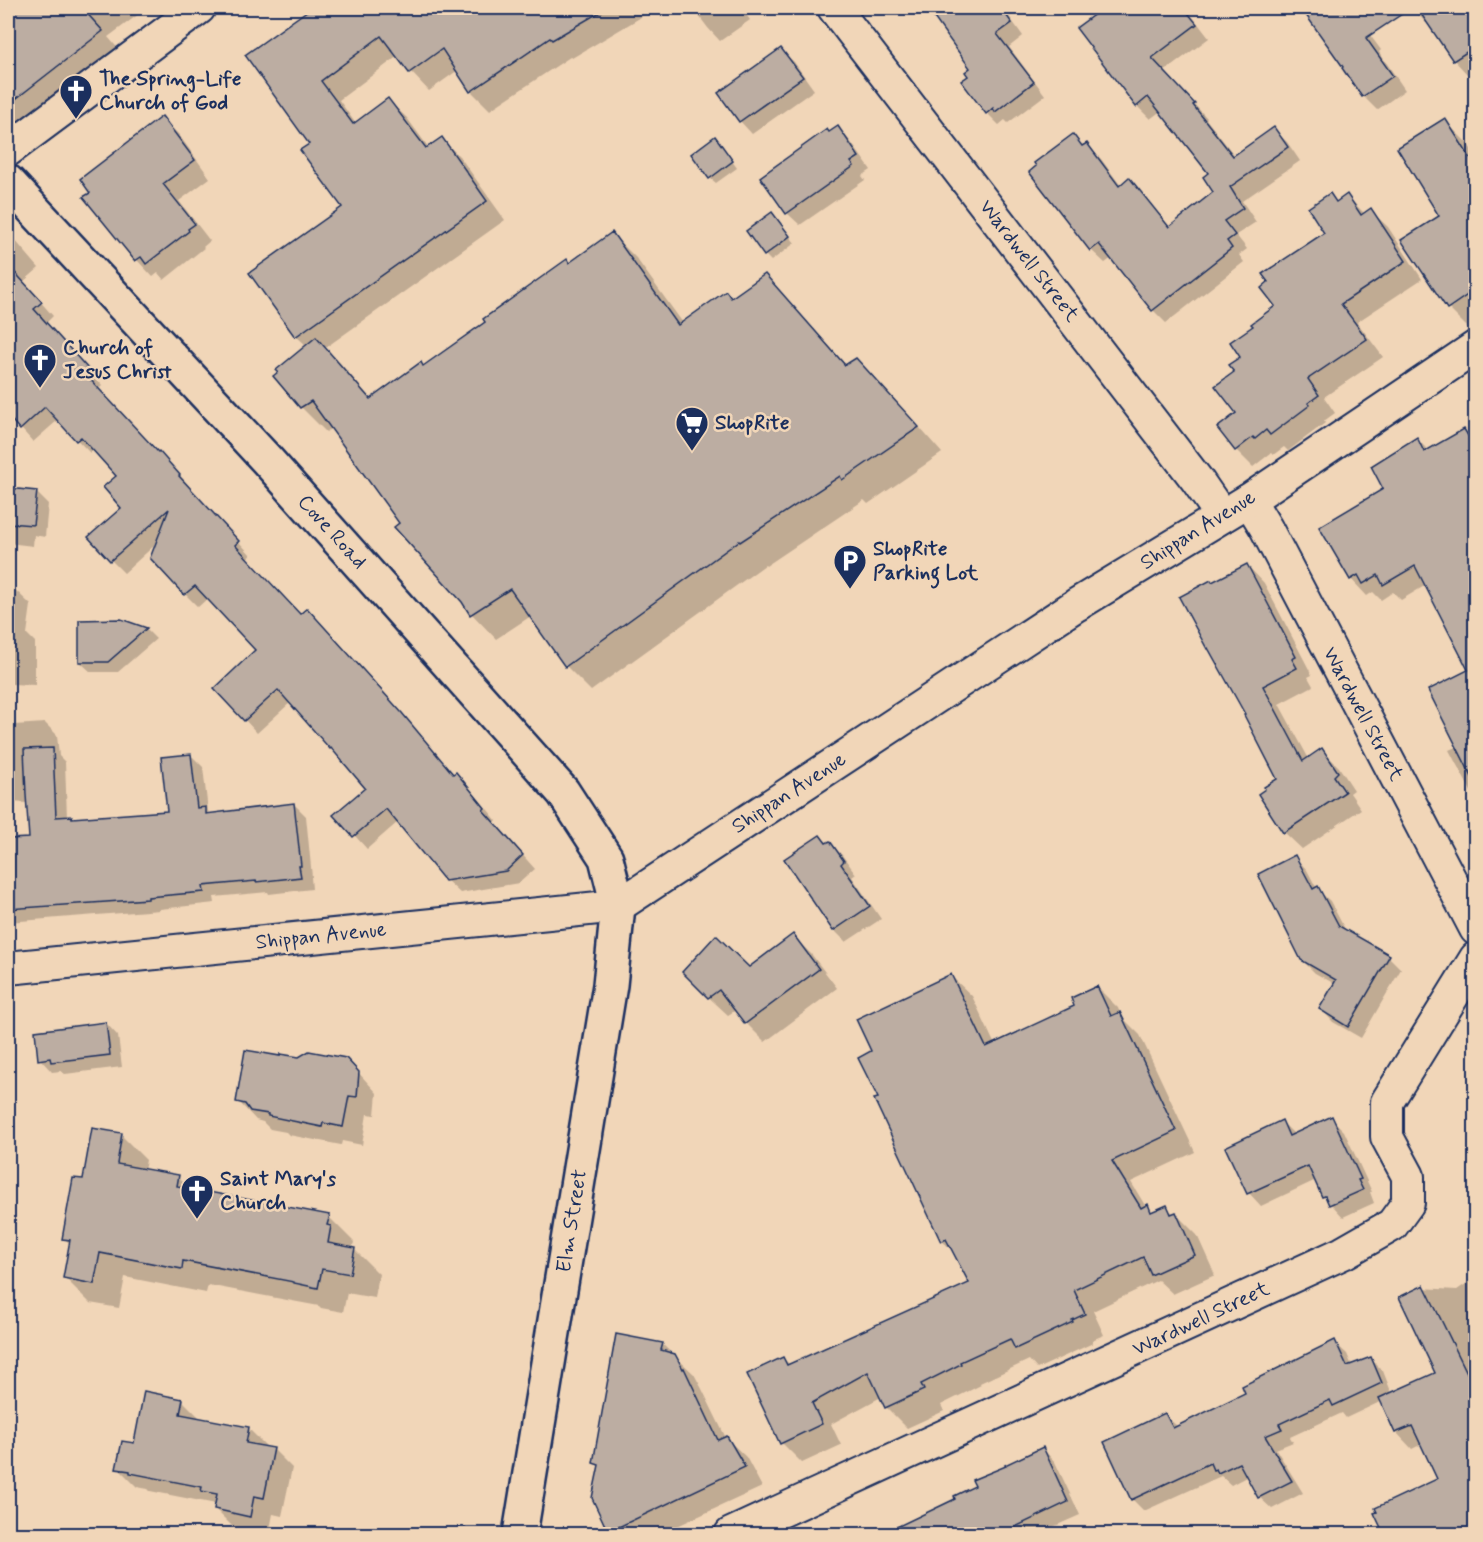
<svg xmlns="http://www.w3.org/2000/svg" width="1483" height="1542" font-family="Mynerve,sans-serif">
	<rect width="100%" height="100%" fill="#f1d6b8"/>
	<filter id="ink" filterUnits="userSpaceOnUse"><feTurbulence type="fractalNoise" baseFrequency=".0167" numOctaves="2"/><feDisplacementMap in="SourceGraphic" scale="12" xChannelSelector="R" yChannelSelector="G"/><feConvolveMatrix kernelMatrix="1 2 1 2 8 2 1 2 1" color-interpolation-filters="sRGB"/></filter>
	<g filter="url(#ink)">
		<g fill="#0003">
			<path d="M8,8h139l-39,29 13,15 -110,76 -3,-4z"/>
			<path d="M312,8h342l-16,11 -66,39 -2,-1 -80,53 -19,-19 -13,-21 -29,21 -18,-19 -13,-16 -59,44 17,24 32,-24 19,18 22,30 13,-9 18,18 45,63 -180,128 15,15 32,37 52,-33 188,-133 24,24 47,65 43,-30 7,6 31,-23 25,25 58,65 9,-6 25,24 61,69 -74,51 -4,-4 -98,66 -1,-1 -174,126 -25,-25 -35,-50 -35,23 -24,-25 -9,-13 -62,-77 -69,-96 -6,4 -25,-25 -26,-31 32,-30 -11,-10 48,-128 -32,-64 -65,-88z"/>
			<path d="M693,8h48l9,12 -30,21 -12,-13z"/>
			<path d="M945,8h58l20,28 -14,11 36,48 -37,28 -3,-3 -6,5 -12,-12 -17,-36 2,-8 -37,-54z"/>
			<path d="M1113,8h73l23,30 -45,34 43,46 -1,1 29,37 38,-27 14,13 13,19 -58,40 14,21 -20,13 11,14 -8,6 5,7 -78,61 -13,-13 -41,-52 -7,5 -14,-13 -60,-78 42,-36 11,11 3,-2 14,14 20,27 8,-7 13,14 29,35 44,-35 -5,-19 -49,-63 -11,8 -13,-13 -33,-92z"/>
			<path d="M1302,8h48l31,42 -2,2 26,38 -28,20 -14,-14 -18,-29z"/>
			<path d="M1412,8h64v60l-9,6 -13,-14 -26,-38 -2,1z"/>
			<path d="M781,50l13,12 20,28 -62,44 -12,-13z"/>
			<path d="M162,118l17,17 31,43 -31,23 31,40 -7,6 1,1 -40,32 -6,-7 -5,4 -16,-17 -52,-62 7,-5z"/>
			<path d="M1444,120l23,23 9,13v172l-5,3 -23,-23 -7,-92z"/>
			<path d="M838,128l12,13 21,29 -9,6 3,4 -65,45 -13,-12 42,-79z"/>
			<path d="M720,144l17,24 -21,15 -6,-5z"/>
			<path d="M1330,195l7,7 10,-6 18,18 5,-4 18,17 34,52 -65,43 26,35 -59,40 11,16 -11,8 1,2 -37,28 -4,-4 -11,8 -2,-2 -18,14 -17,-17 2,-37 -2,-40 19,-47 22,-19 49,-74z"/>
			<path d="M777,220l18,23 -24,18 -6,-6z"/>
			<path d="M8,232l31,36 -16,14 30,34 -7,7 56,62 -4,4 60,65 14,12 19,22 -1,1 61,66 -5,4 54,57 20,7 50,55 84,97 2,-1 13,13 28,34 -3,2 41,46 -16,14 -59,10 -14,-13 -48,-58 -31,27 -31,-34 31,-27 -76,-86 -34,31 -12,-13 12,-70 -49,-52 -10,9 -13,-13 -33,-37 5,-14 -33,30 -13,-13 12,-52 -5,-32 -24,-27 -4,4 -32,-33 -25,22 -25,-28z"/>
			<path d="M1464,431l8,7 4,-2v92l-50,57 -25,15 -8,-8 -12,8 -8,-8 -6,4 -16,-17 34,-89 32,-51 12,12z"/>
			<path d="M8,490l28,2 12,12 -3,33 -11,-2 -1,11 -25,-3v7z"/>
			<path d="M1247,565l17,18 48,92 -4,2 5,9 -34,18 30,55 13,-9 17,17 15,23 -4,3 11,16 -59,40 -18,-17 -5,-53 -32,-64 -35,-63 -4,-4 4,-64z"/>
			<path d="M8,585h2l21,20 -4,29 8,8v43l-25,-1 4,41 31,-2 12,12 2,21 6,6 2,56 6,1 95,-7 23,-57 12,12 5,44 3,4 83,-11 12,12 6,61h-1l1,12 -43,5 -1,-2 -54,5 1,6 -55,6v1l-152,12v-81l23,-2 -3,-36 -20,-1z"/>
			<path d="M121,621l25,8 10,10 -38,33h-27l-11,-10z"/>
			<path d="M1476,667v138l-3,-5 2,-1 -26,-49 9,-4z"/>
			<path d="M820,836l8,8 2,-1 12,12 14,19 -4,3 29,42 -35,23 -12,-12z"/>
			<path d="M1295,857l12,13 10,19 13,12 17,32 42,24 12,12 -40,69 -28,-16 -12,-13 14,-25 -20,-11 -13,-13z"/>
			<path d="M793,936l19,19 25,33 -72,54 -19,-19 -10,-13 -8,5 -26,-24 47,-22z"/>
			<path d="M951,976l21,20 23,49 81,-38 21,-20 21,21 3,8 19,19 55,117 -64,30 15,25 8,6 13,-6 7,8 2,-1 21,21 18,40 -42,19 -15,-14 -65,31 11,24 -12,5 1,3 -56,26 -8,-9 -49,23 1,2 -40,20 3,6 -37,17 -21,-21 -5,-10 -50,27 10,21 -39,18 -20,-20 1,-85 7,7 181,-82 -15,-29 -14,-13 -62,-143 -7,-46z"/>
			<path d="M106,1023l12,13 4,31 -57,7 -4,-3 -9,1 -12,-13z"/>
			<path d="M299,1059h47l31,34 -2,22 -8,-1 -5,31 -20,-4 -1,4 -52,-10 -3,-3 -16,-3 -7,-7 -7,-2 -18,-19z"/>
			<path d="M1331,1118l13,13 28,61h-2l4,11 -31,14 -19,-21 -8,-16 -55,26 -12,-13 -22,-45 55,-26 13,13z"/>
			<path d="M121,1135l25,25 -2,11 34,6 14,14 137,26 25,25 -2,7h2l25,25 -4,24 -28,-5 -4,19 -22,-4 -2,-2 -111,-21 -2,8 -81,-16 -6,31 -29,-5 -25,-25 6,-33 -7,-7 20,-57z"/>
			<path d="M1476,1277v257h-91l-9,-20 63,-34 -17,-36 -10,5 -16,-17 -14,-31 -36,17 -4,-5 -52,24 3,5 -17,7 27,44 -31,16 -13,-12 -11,-21 -17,9 -10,-9 -77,35 -12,-12 33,-84 13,12 69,-33 87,-52 13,12 5,12 18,-8 13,13 9,23 45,-20 -16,-86 36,2z"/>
			<path d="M662,1344l32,30 8,15 24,49 20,19 16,30 -102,47h-47l-4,-3 -9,-63 -5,-5z"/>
			<path d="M182,1400l19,19 47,9 19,19 6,2 19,19 -10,48 -9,-2 -4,20 -35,-6 -19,-19 1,-5 -66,-13 -2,-2 -11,-2 -19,-19 17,-23z"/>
			<path d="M1043,1449l12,13 25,53 -43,19h-129l-4,-8 53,-26z"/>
		</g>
		<g fill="#bcada2" stroke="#1b2f5e" stroke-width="1.5">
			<path d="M8,8h74l21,23 -95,74z"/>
			<path d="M311,8h296l-55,32 -2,-2 -80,54 -28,-43 -33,24 -28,-37 -60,45 32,43 35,-26 38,50 16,-11 45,64 -192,136 -46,-64 93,-66 -42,-57 9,-6 -64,-89z"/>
			<path d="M927,8h74l11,15 -15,11 37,48 -39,30 -2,-4 -7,6 -25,-33 7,-5 -3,-4 5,-4z"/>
			<path d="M1103,8h81l13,16 -45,34 43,46 -2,1 40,51 41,-29 14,20 -58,40 13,21 -19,13 11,14 -8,6 5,7 -80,63 -53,-67 -9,7 -61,-79 7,-6 -2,-3 39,-29 9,12 5,-3 32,43 10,-9 40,50 44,-35 -10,-15 5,-4 -60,-76 -12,10 -60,-79z"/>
			<path d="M1301,8h110l-45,30 27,38 -31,21 -20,-29 1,-1z"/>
			<path d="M1417,8h59v38l-23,15z"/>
			<path d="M781,48l22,29 -64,45 -21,-29z"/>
			<path d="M162,116l33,44 -32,24 32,40 -7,5 1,2 -43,33 -5,-7 -6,4 -52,-64 7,-4 -10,-14z"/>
			<path d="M1445,118l31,49v122l-29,20 -46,-69 38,-24 -42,-68z"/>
			<path d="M838,126l21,31 -8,5 3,4 -68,48 -26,-37 67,-48 2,3z"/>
			<path d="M715,136l18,25 -24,18 -18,-25z"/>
			<path d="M1330,193l6,9 11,-8 14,21 10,-7 35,53 -65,43 26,35 -59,40 11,16 -11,8 2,2 -40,30 -4,-5 -11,9 -2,-2 -18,14 -18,-23 19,-15 -21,-27 19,-14 -6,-7 12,-8 -10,-15 23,-16 -2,-2 24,-18 -14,-18 7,-6 -6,-8 62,-41 -16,-25z"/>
			<path d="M772,212l18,24 -26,20 -18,-25z"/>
			<path d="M612,232l66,93 48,-34 5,7 34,-24 80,91 11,-7 63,69 -77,53 -2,-4 -100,66 -1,-1 -174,126 -55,-78 -40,26 -8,-13 -68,-75 5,-4 -88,-122 -11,7 -27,-32 5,-4 -2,-2 40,-33 54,62 51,-37 2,4 62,-44 -2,-3 84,-60 2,4z"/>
			<path d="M8,265l34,37 -8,7 56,62 -4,4 72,77 1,-1 21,24 -1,1 60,65 -4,4 65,69 7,-6 95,105 51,61 3,-2 29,36 -2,2 40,45 -17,16 -61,10 -59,-72 -33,28 -20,-22 32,-27 -34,-40 -1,1 -52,-59 -34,31 -30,-32 41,-39 -60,-64 -11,9 -34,-37 19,-49 -59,52 -22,-24 33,-29 -18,-21 13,-11 -35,-39 -5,4 -31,-34 -25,23 -12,-14z"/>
			<path d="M1464,429l12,20v336l-48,-95 40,-20 -53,-104 -32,19 -5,-10 -15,9 -5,-9 -8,5 -31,-53 64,-38 -12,-23 46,-29 7,15z"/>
			<path d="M8,488l29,3 -4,34 -25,-2z"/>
			<path d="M1247,564l49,93 -4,2 5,9 -34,18 40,75 19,-13 16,24 -4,4 11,16 -62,41 -25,-39 7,-5 -1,-2 13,-8 -33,-64 1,-1 -37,-66 -1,1 -28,-52 32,-17 1,2z"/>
			<path d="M121,619l26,9 -39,34h-29v-42z"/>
			<path d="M53,748l3,69 16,-1v2l95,-7 -6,-54 30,-3 6,54 9,-1v7l88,-11 7,63h-2l2,11 -45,5v-1l-53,5 1,6 -56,5v2l-140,10v-70l21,-1 -3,-43 -2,-46z"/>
			<path d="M820,835l6,8 4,-2 14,20 -3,3 29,42 -37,25 -49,-72z"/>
			<path d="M1295,855l18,34 5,-3 21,40 51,29 -42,72 -29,-18 17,-29 -35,-20 -43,-86z"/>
			<path d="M793,934l26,35 -74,55 -26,-34 -11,8 -26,-26 34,-37 33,32z"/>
			<path d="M951,974l35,73 88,-41 -3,-8 26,-12 14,30 9,-4 56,119 -64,30 29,47 7,-4 3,8 16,-7 4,9 5,-2 19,43 -44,20 -8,-18 -69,33 11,24 -13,6 1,2 -58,27 -5,-10 -50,23 1,2 -40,20 3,6 -39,18 -17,-36 -56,31 10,21 -42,20 -33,-70 36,-17 4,8 182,-82 -23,-44 -5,3 -67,-143 4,-1 -20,-40 13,-7 -15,-32z"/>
			<path d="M106,1022l4,33 -59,7 -1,-4 -12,2 -3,-29z"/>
			<path d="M245,1050l35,6v-2l19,3 10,-6 37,7 13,14 -2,25 -8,-1 -6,31 -20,-4 -1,4 -54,-11v-2l-18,-3 -5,-7 -9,-2z"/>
			<path d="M1332,1116l29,63 -3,1 5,10 -34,15 -4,-9 -3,1 -14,-31 -61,28 -22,-47 57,-27 7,16z"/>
			<path d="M92,1128l30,5 -5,31 62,11 -2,11 153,29 -3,10 4,1 -3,17 27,5 -5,26 -28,-5 -4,19 -24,-5v-1l-111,-21 -1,8 -82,-16 -6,31 -31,-6 7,-38 -8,-1 11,-61 10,1z"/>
			<path d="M1424,1285l52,106v138l-12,5h-80l-10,-21 3,-1 -2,-4 62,-29 -25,-53 -17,7 -16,-35 56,-25 -36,-76z"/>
			<path d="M616,1334l47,9 -2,7 14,4 8,15 1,-1 34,72 9,-4 18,31 -137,65 -16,-34 7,-33 -6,-2z"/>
			<path d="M1335,1340l12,26 24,-9 11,26 -49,23 -3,-6 -51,24 3,5 -17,7 27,45 -34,17 -19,-35 -21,10 -2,-4 -3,1 -3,-7 -79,37 -27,-58 61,-29 8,15 72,-35 -3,-7z"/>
			<path d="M144,1391l39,8 -3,15 69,13 -3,16 28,5 -10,50 -10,-2 -4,21 -36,-8 3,-15 -16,-3 1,-4 -72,-14v-2l-14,-2 6,-28 12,2z"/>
			<path d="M1043,1447l25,55 -53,25 3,7h-136l73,-35 -1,-3 21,-10 -3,-6 34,-14 -1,-1z"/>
		</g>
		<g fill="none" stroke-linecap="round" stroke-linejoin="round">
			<g stroke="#1b2f5e" stroke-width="36">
				<g id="minor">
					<path d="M834,8l363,472 25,36"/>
					<path d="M8,150l191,-142"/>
					<path d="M1249,500l17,28 210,401"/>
					<path d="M8,968l610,-62 458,-301 173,-105 227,-153"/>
					<path d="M731,1534l612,-281 49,-28 16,-22v-27l-21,-39v-35l89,-144"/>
				</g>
			</g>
			<g stroke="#1b2f5e" stroke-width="38">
				<path id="major" d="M8,182l259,278 296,332 43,66 12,48 -8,79 -90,549"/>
			</g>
			<use href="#minor" stroke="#f1d6b8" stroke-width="32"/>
			<use href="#major" stroke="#f1d6b8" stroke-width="33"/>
		</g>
	</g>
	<defs>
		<g id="church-pin" transform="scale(1.725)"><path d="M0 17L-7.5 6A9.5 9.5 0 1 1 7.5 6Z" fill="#1b2f5e" stroke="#f1d6b8"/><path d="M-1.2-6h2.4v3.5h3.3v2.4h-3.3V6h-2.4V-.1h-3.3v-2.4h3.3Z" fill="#fff"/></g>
		<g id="supermarket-pin" transform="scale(1.725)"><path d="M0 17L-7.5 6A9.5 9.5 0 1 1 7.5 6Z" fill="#1b2f5e" stroke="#f1d6b8"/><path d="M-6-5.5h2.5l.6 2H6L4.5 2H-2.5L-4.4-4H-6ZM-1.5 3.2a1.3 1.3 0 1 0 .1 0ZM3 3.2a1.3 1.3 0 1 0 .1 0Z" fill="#fff"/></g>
		<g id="parking-pin" transform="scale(1.725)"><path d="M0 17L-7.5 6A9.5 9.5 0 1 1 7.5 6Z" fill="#1b2f5e" stroke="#f1d6b8"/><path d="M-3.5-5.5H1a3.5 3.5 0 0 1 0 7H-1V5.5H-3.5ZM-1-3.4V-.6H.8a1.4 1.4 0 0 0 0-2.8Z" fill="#fff"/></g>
	</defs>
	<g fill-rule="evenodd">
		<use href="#church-pin" x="76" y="91"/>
		<use href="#church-pin" x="40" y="360"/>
		<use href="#supermarket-pin" x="692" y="423"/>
		<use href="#parking-pin" x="850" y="561"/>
		<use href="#church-pin" x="197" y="1191"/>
	</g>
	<g text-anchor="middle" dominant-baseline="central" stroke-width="5" stroke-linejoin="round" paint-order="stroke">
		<g font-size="21" font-weight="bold" fill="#1b2f5e" stroke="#f1d6b8" text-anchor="start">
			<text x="99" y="79">The Spring-Life<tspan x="99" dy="24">Church of God</tspan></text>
			<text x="63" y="348">Church of<tspan x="63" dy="24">Jesus Christ</tspan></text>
			<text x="715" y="423">ShopRite</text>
			<text x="873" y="549">ShopRite<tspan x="873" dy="24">Parking Lot</tspan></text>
			<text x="220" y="1179">Saint Mary's<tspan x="220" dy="24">Church</tspan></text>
		</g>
		<g font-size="21" fill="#1b2f5e" stroke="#f1d6b8">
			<text transform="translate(1029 261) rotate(52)">Wardwell Street</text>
			<text transform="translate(1198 530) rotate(-32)">Shippan Avenue</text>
			<text transform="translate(332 532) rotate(48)">Cove Road</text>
			<text transform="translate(1363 714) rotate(62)">Wardwell Street</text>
			<text transform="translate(789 793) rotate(-33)">Shippan Avenue</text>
			<text transform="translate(321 936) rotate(-6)">Shippan Avenue</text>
			<text transform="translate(572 1221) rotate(-81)">Elm Street</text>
			<text transform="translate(1201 1319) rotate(-25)">Wardwell Street</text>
		</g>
	</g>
	<rect width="1483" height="1542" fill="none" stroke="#f1d6b8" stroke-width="30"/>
	<rect x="15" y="15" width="1453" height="1512" fill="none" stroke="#1b2f5e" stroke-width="2" filter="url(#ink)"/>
</svg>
